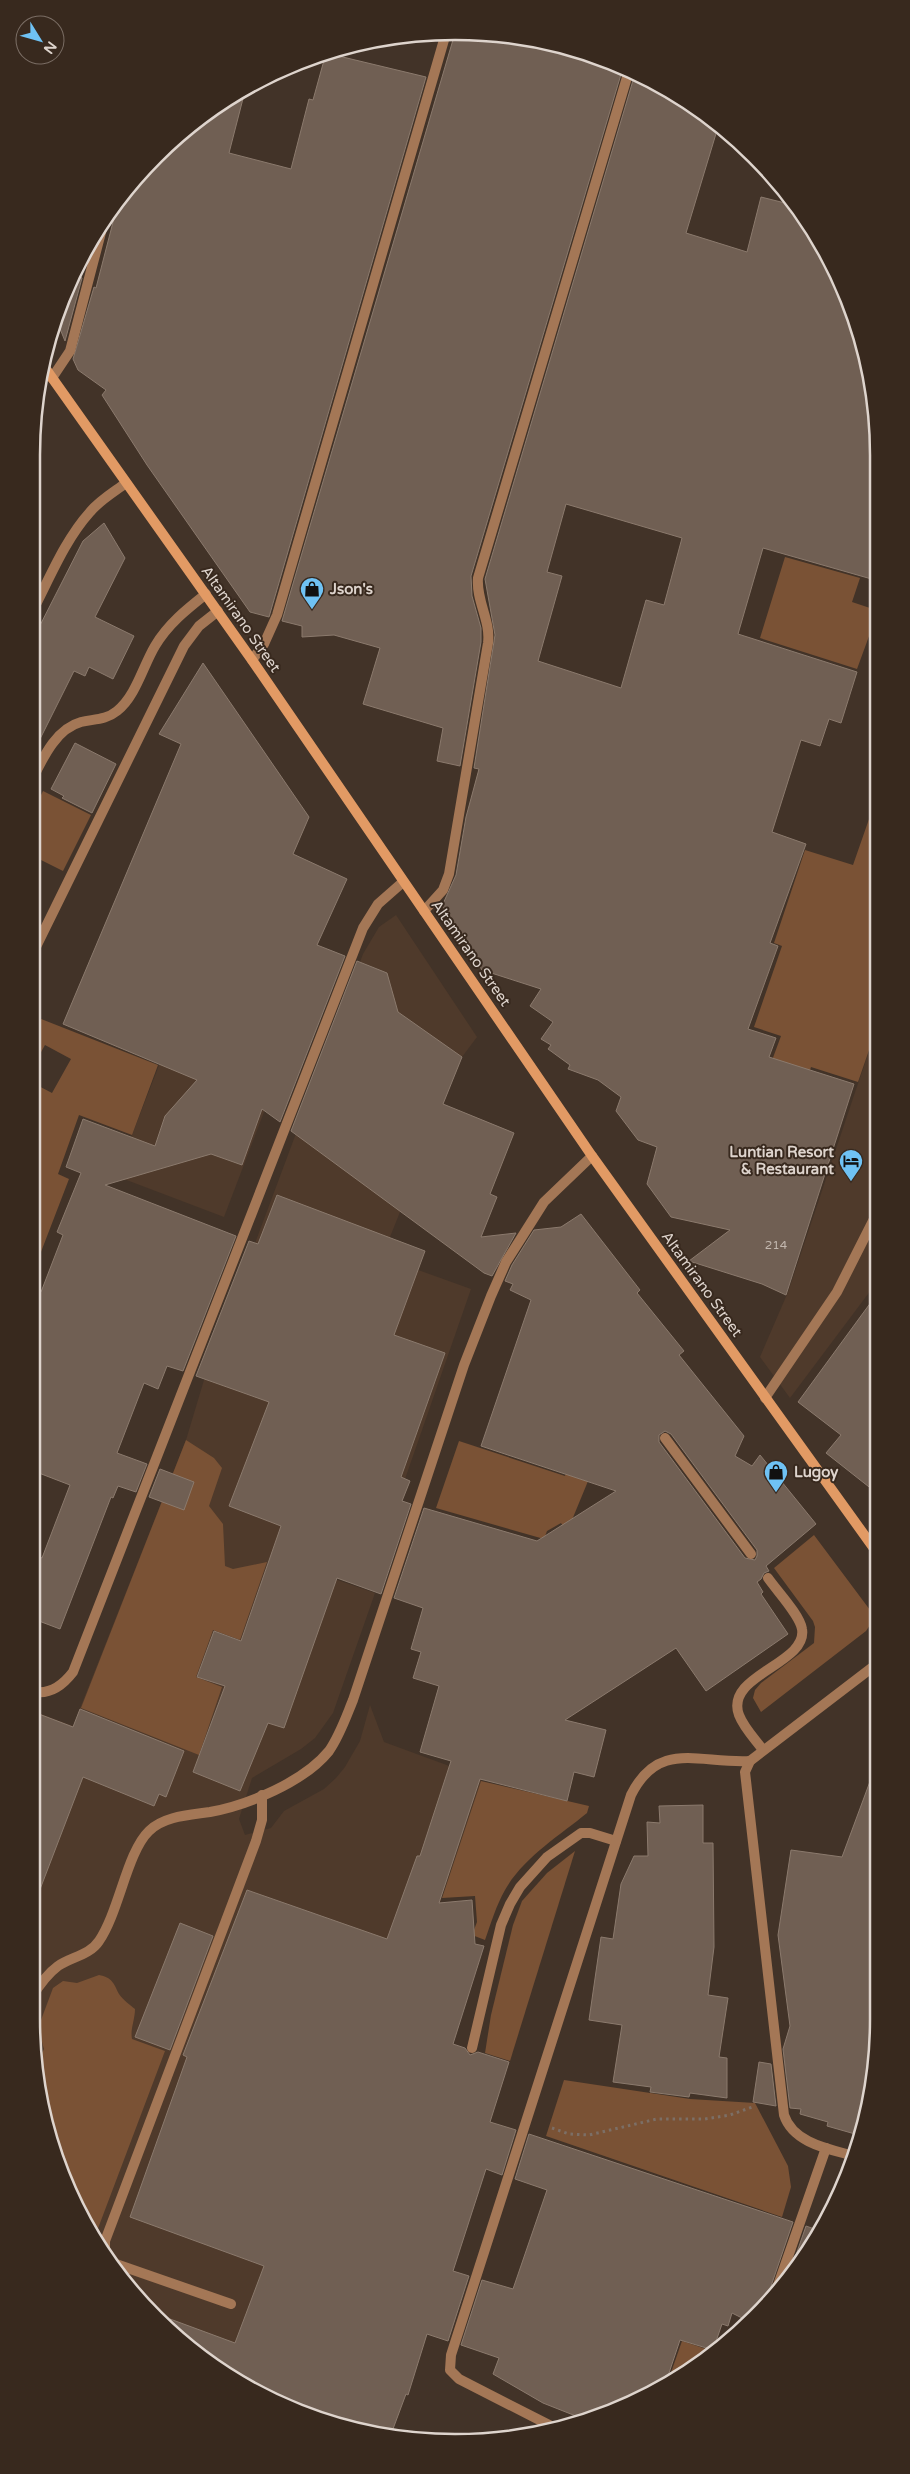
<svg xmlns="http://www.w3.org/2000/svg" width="910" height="2474" font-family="'Varela Round',sans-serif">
	<rect width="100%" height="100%" fill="#423328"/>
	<g fill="#4f3a2b">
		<path d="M396,915l81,122 -15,20 -80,200 89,32 -66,190 -91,-32 -43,110 104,36 -42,120 -18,25 -14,11 -49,29 -13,41 6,16 26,-7 13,-17 40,-22 12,-11 9,-11 15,-26 10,-36 14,37 98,36 -128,380 -75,244 -36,-16 -107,-88 -48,-67 -34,-76 -23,-136v-295l5,-12 37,14 113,-286 18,-60 159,-426 16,-27z"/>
		<path d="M877,1027v255l-87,116 -30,-41 28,-65z"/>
		<path d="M165,1050l107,41 -48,126 -108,-41z"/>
	</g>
	<g fill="#7a5235">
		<path d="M785,557l75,21 -8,24 24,8v7l-19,52 -97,-31z"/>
		<path d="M43,791l48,24 -28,56 -32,-16v-39z"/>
		<path d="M876,799l1,228 -19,55 -47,-15 -13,43 -34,-28 17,-46 -27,-9 28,-81 -8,-3 31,-93 48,15z"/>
		<path d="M31,1015l127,50 -26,70 -53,-20 -21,59 11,5 -38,99v-196l21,11 19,-34 -26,-14 -14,25z"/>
		<path d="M583,1417l22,23 -38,92 -6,-9 -14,8 -3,8 -108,-31 23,-67 106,35z"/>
		<path d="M186,1440l28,18 8,10 -13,38 14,18 2,42 8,3 34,-7 -27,78 -27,-10 -17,47 26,10 -23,68 -118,-47z"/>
		<path d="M814,1535l59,79 1,5 -8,12 -105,81 -8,-14 2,-8 6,-7 53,-40 1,-16 -2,-6 -39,-53z"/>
		<path d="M481,1781l108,25 -2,7c-28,23 -64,45 -82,77 -9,16 -14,33 -20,50l-13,-5 5,-13 -2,-26 -33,2z"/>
		<path d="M575,1851l-65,210 -25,-8 6,-38 22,-90 9,-24 25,-28z"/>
		<path d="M99,1975c13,2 15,9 20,19 4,6 11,11 16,15 0,11 -5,20 -3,30l33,12 -71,188 -6,-8 -34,-76 -16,-94 6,-12 -6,-21 15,-40 10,-7 14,2z"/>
		<path d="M564,2080l126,19 65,4 33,63 3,21 -9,30 -236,-81z"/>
		<path d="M682,2341l30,10 -22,20 -23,13z"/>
	</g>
	<g fill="#705f53" stroke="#8b7a6d" fill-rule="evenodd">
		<path d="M483,32l82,14 57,25 -151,505 1,20 9,32v14l-21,124 -23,-5 6,-33 -80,-24 17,-56 -46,-13 -32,2v-11l-20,-5 173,-588z"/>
		<path d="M326,53l100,24 -157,540 -19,-5 -103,-147 -45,-70 4,-5 -28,-20 -5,-11 21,-72 2,1 24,-93 56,-59 70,-49 -17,66 62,16 18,-70 4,1z"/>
		<path d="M634,77l56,26 28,24 -32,106 61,19 14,-55 32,8 42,63 40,131v181l-112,-32 -25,86 119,38 -16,51 -12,-4 -9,27 -19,-6 -29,92 34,12 -36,99 8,3 -30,83 28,9 -7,19 85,27 -68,211 -24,-11 -73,-23 41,-31 -59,-13 -24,-33 10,-37 -19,-7 -22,-29 5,-14 -23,-17 -30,-11 2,-4 -22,-16 3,-4 -10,-6 12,-17 -23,-16 11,-17 -59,-19 -40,-64 14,-31 10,-58 13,-48 -5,-1 21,-133 -10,-56zM566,504l116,34 -18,67 -18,-5 -25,88 -83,-27 24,-85 -15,-4z"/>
		<path d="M74,271l8,7 -17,63 -9,-22z"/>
		<path d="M104,523l21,35 -30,59 39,19 -21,43 -24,-12 -4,9 -11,-5 -43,86v-114l52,-102z"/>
		<path d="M203,663l106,154 -16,37 54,25 -30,66 28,11 -65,166 -18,-13 -20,56 -31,-11 -106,31 131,51 -53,135 -16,-5 -9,23 -14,-6 -27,70 30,11 -11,28 -18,-6 -5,12 -2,-1 -51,132 -29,-11v-64l11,4 28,-73 -39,-15v-182l10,4 22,-57 -6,-3 24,-59 -15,-6 17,-48 72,27 10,-30 32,-36 -134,-56 118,-280 -22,-10z"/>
		<path d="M75,743l41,21 -24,49 -30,-15 2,-2 -13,-7z"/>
		<path d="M357,961l30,12 11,39 64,45 -19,47 71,29 -24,61 7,3 -16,40 35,-4 -24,43 -8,-3 -193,-142z"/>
		<path d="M277,1195l148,56 -31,84 51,18 -44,124 9,4 -8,20 9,3 -30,90 -44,-16 -53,150 -16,-5 -28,68 -47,-19 32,-86 -28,-9 17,-46 27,10 40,-115 -52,-20 40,-104 -73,-26 53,-135 9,3z"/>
		<path d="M581,1214l59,76 -3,3 47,58 -5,4 65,81 -9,20 17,10 8,-11 56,69 -50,42 3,5 -5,2 -3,6 -4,3 6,10 -2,2 27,40 -82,57 -30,-43 -111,72 41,10 -12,47 -20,-5 -7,29 -87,-22 -41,124 33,-3 3,44 9,2 -31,98 12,4 5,7 8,-3 31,10 -19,60 26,8 -14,45 -16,-6 -33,102 16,5 -21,65 -21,-7 -19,61 -2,-1 -16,43 -71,-17 -76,-34 -76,-62 3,-5 65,24 29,-77 -134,-49 57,-160 -4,-2 64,-165 140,49 30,-83h3l31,-95 -31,-9 19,-66 -26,-8 8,-26 -10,-3 12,-41 -29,-10 30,-90 113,33 79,-50 -135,-45 50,-146 -21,-10 3,-6 -8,-3 7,-16 22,-35 27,-3zM665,1431l6,3 86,116v6l-2,4 -10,-2 -86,-116v-7z"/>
		<path d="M877,1294v148l1,52 -52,-41 15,-18 -43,-33z"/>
		<path d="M160,1469l34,13 -10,28 -35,-13z"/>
		<path d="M80,1709l104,42 -18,46 -7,-3 -5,12 -71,-29 -49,128 -3,-1v-193l42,16z"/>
		<path d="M875,1768l3,1 1,250 -17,117 -35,-10 1,-4 -28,-8 1,-5 -11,-1 -7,-59 7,-23 -12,-91 13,-85 51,7z"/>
		<path d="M703,1805v38h10l1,104 -6,48 20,3 -9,59 8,1v40l-37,-5 -1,4 -39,-5 1,-5 -38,-5 9,-57 -33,-5 12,-83 12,2 8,-55 13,-28h14l-1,-34 13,1 -1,-17z"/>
		<path d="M180,1923l33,13 -43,114 -35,-13z"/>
		<path d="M759,2062l12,2 5,42 -23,-4z"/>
		<path d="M529,2134l264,88 -23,67 1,7 -25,24 -14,-7 -4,13 -6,-2 -9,26 -33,-10 -15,45 -48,25 -31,10 -43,-17 -50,-29 6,-16 -38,-13 21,-65 31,9 34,-99 -32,-11z"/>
		<path d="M806,2226l14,5 -33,50z"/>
	</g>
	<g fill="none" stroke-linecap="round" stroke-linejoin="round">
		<path stroke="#7c6f66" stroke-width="3" stroke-dasharray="2.5 4" stroke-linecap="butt" d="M552,2128l17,6 20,1 68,-16h48l25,-4 25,-9"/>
		<g stroke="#a47756" stroke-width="10">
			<path d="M31,782c11,-22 24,-53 50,-60 13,-3 25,-2 36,-11 19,-15 26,-45 38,-65 13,-22 32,-37 51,-52"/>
			<path d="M31,957l153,-311 15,-20 19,-15"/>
			<path d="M765,1398l72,-106 40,-79"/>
			<path d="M665,1438l86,116"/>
			<path d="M763,1750c-8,-11 -19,-22 -24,-35 -15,-40 69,-51 63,-86 -2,-14 -25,-38 -34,-51"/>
			<path d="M31,1998c7,-11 16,-24 27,-32 13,-9 32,-11 41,-25 20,-29 28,-89 50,-110 15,-15 41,-16 61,-19 38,-7 94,-30 119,-61 11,-16 17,-34 24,-51l111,-335 27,-69 15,-34 38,-60 48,-46"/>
			<path d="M472,2048l29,-123 9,-21 10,-17 27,-30 34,-24h9l26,8"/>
			<path d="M105,2254v-13l151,-400 6,-21v-25"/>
			<path d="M107,2257l9,7 115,40"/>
		</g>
		<g stroke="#a47756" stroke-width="10">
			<path d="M52,378l18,-27 34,-130"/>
			<path d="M31,614c18,-34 33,-73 59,-102 10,-12 24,-20 36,-29"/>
			<path d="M252,660l12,-16 13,-29 169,-582"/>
			<path d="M424,911l19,-21 6,-16 39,-231c3,-22 -12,-42 -10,-65l150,-504"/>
			<path d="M31,1691c18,5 32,-6 42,-19l290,-744 15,-24 25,-22"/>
			<path d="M854,2156c-25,-7 -61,-13 -70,-41l-39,-343 5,-11 128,-98"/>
			<path d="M776,2291l50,-143"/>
			<path d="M557,2429l-98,-50 -9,-9 1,-15 180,-560c28,-56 68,-31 119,-34"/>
		</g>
		<path stroke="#e29a64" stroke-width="10" d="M43,365l209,295 340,496 286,398"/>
	</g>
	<defs>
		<g id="shop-pin" transform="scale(1.25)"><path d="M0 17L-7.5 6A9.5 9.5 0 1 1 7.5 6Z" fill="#6fc2f4" stroke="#38291e"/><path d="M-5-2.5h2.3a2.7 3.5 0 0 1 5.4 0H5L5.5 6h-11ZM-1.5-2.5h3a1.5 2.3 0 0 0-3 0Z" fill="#111"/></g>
		<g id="hotel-pin" transform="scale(1.25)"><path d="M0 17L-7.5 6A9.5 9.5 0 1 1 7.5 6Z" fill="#6fc2f4" stroke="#38291e"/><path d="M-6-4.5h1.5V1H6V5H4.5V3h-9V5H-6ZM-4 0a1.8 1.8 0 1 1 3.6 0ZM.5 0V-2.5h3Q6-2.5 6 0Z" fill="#111"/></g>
	</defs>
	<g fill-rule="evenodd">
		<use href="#shop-pin" x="312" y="589"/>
		<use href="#hotel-pin" x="851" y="1161"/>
		<use href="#shop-pin" x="776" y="1472"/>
	</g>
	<g text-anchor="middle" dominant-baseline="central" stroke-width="4" stroke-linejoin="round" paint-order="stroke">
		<g font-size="12" fill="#c2b7ae">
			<text x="776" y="1245">214</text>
		</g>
		<g font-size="15" font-weight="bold" fill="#ded4cd" stroke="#38291e" text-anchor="start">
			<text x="330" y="589">Json's</text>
			<text x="834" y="1152" text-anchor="end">Luntian Resort<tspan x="834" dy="17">&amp; Restaurant</tspan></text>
			<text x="794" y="1472">Lugoy</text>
		</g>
		<g font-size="15" fill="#ded4cd" stroke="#38291e">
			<text transform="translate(241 619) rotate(55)">Altamirano Street</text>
			<text transform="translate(471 953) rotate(55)">Altamirano Street</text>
			<text transform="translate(702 1284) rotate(54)">Altamirano Street</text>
		</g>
	</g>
	<path d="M0 0H910V2474H0ZM455 40H455A415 415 0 0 1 870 455V2019A415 415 0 0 1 455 2434H455A415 415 0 0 1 40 2019V455A415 415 0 0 1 455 40Z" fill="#38291e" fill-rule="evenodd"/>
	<path fill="none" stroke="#ded4cd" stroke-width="2.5" d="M455 40H455A415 415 0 0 1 870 455V2019A415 415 0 0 1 455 2434H455A415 415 0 0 1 40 2019V455A415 415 0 0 1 455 40Z"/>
	<g transform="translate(40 40) rotate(127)"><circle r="24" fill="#38291e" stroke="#7a6d64"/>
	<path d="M0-4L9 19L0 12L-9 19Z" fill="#6fc2f4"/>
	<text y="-8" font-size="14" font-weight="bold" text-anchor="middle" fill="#ded4cd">N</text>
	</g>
</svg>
